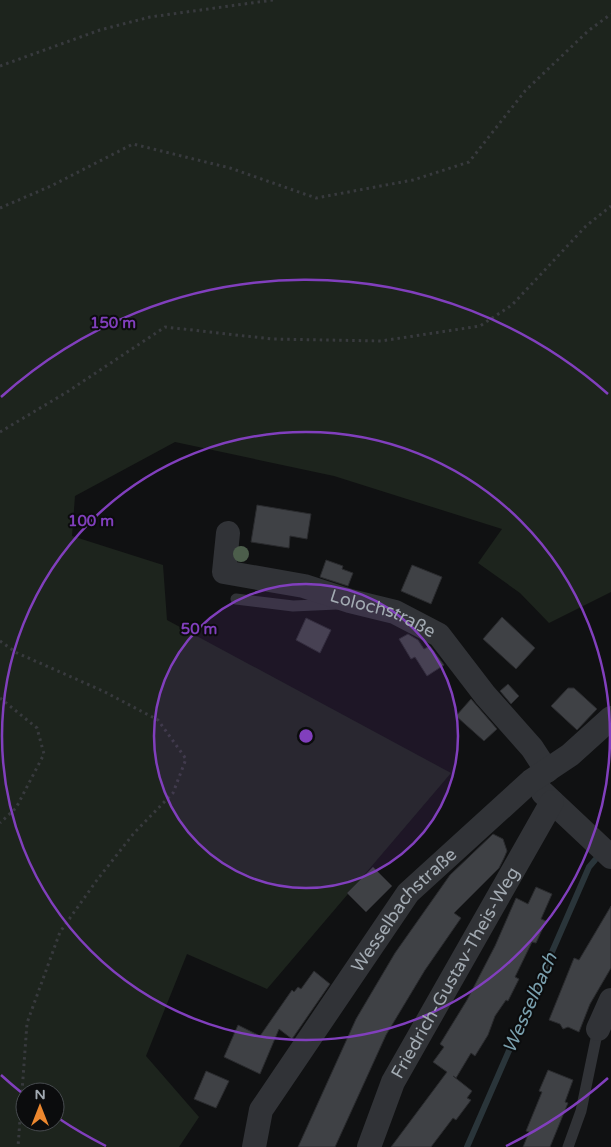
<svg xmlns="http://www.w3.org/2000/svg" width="611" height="1147" font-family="'Varela Round',sans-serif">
	<rect width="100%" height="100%" fill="#101112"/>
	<path fill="#1d241d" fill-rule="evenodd" d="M0,0h611v592l-62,31 -29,-30 -42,-30 24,-34 -168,-53 -159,-34 -100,54 -3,40 91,29 4,55 284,153 -184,216 -80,-35 -41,102 53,61 -20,30h-179zM25,1092h30v30h-30z"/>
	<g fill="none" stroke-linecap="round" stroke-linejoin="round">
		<path stroke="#2a353a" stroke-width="6" d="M467,1147l122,-280 6,-7"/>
	</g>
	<g fill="#3f4145" stroke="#2a2b2e">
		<path d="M257,505l54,9 -4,25 -17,-3 -1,12 -38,-6z"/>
		<path d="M326,560l17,6 -1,3 11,4 -5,13 -28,-9z"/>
		<path d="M412,565l30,12 -11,27 -30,-13z"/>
		<path d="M502,617l33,31 -19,21 -33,-30z"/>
		<path d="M306,618l25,12 -11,23 -24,-13z"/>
		<path d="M408,634l10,6 6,9 6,-3 14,19 -17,11 -12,-19 -4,2 -12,-20z"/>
		<path d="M508,684l11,12 -8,8 -11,-13z"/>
		<path d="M568,688h6l23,21 -20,21 -26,-24z"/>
		<path d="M471,699l26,30 -13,12 -28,-25z"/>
		<path d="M493,834l10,5 4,12 -3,7 -5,10 -45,45 7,5 -36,52 -39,65 -51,112h-37l58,-128 39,-66 55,-78z"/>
		<path d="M373,867l19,19 -26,26 -19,-19z"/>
		<path d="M536,887l16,7 -11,25 5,2 -10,22 -4,-1 -17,35 4,2 -11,22 -2,-1 -11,16 -7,19 -13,21 -4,-3 -15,25 -3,-2 19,15 -5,7 4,2 -15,20 -3,-2 -22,29h-40l56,-75 -14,-10 11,-15 -4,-3 27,-44 28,-54 21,-48 12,6z"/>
		<path d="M611,906v62l-21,36 -11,28 -11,-5 -5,2 -3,-5 -11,-4 25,-62 5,2z"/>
		<path d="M314,971l16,13 -38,55 -13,-10 -19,45 -36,-17 14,-32 22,11 32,-46 2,2 4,-5 3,2z"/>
		<path d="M548,1070l25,10 -8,22 3,1 -18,44h-27l6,-15 -3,-1 16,-39 -3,-1z"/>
		<path d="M206,1071l23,10 -13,27 -22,-9z"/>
	</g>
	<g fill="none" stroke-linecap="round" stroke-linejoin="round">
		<g stroke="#383a3e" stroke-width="3" stroke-dasharray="2.5 4" stroke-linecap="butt">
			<path d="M0,66l100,-36 50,-13 123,-17"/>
			<path d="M0,208l51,-22 82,-42 97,24 86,30 97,-18 56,-18 56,-71 63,-60 23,-17"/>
			<path d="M0,432l67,-40 98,-65 107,12 109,2 99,-15 32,-21 74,-79 25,-20"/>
			<path d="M0,641l17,12 86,38 55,29 28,39 -13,34 -39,40 -37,47 -37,52 -33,91 -9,124"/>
			<path d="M0,698l37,30 7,26 -28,54 -16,15"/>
		</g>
		<g stroke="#313337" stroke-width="11">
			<path d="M236,599l57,7 44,-2"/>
			<path d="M568,1147l13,-36 17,-82"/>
		</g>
		<g stroke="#313337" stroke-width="24">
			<path id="s1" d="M228,533l-4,39 80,14 46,15 45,11 44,23 46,60 47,53 15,23"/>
			<path d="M543,793l68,64"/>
			<path d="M598,1029l13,-29"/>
			<path id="s2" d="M254,1147l7,-37 147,-217 123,-112 39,-26 41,-37"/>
			<path id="s3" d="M369,1147l24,-65 159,-280"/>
		</g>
	</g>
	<circle fill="#4c5e4b" cx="241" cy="554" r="8"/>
	<circle cx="306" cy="736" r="152" fill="#813fbd" fill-opacity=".12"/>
	<g fill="none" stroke="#813fbd" stroke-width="2.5">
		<circle cx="306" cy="736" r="152"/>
		<circle cx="306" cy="736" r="304"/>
		<path d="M608 1078A456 456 0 0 1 506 1146M106 1146A456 456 0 0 1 58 1118M22 1093A456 456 0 0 1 1 1075M1 397A456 456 0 0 1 608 394"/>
	</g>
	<g text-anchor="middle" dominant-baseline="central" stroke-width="4" stroke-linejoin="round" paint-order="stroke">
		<g font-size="18" fill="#a2aab2" stroke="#0b0c0d">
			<text stroke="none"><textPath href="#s1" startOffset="204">Lolochstraße</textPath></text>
			<text stroke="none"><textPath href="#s2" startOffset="284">Wesselbachstraße</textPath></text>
			<text stroke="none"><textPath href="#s3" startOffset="195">Friedrich-Gustav-Theis-Weg</textPath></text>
		</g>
		<g font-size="19" font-style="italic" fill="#799fad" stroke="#0b0c0d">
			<text transform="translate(530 1003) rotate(-66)">Wesselbach</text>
		</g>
	</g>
	<circle cx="306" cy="736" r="8" fill="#813fbd" stroke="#0b0c0d" stroke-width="2.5"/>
	<g font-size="15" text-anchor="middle" font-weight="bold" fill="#813fbd" stroke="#0b0c0d" stroke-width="4" stroke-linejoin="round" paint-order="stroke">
		<text x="113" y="328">150 m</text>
		<text x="91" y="526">100 m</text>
		<text x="199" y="634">50 m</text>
	</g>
	<g transform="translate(40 1107)"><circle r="24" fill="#0b0c0d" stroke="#474b4f"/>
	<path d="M0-4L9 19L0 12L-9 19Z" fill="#ec872e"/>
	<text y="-8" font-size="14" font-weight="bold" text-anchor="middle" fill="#a2aab2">N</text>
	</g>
</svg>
